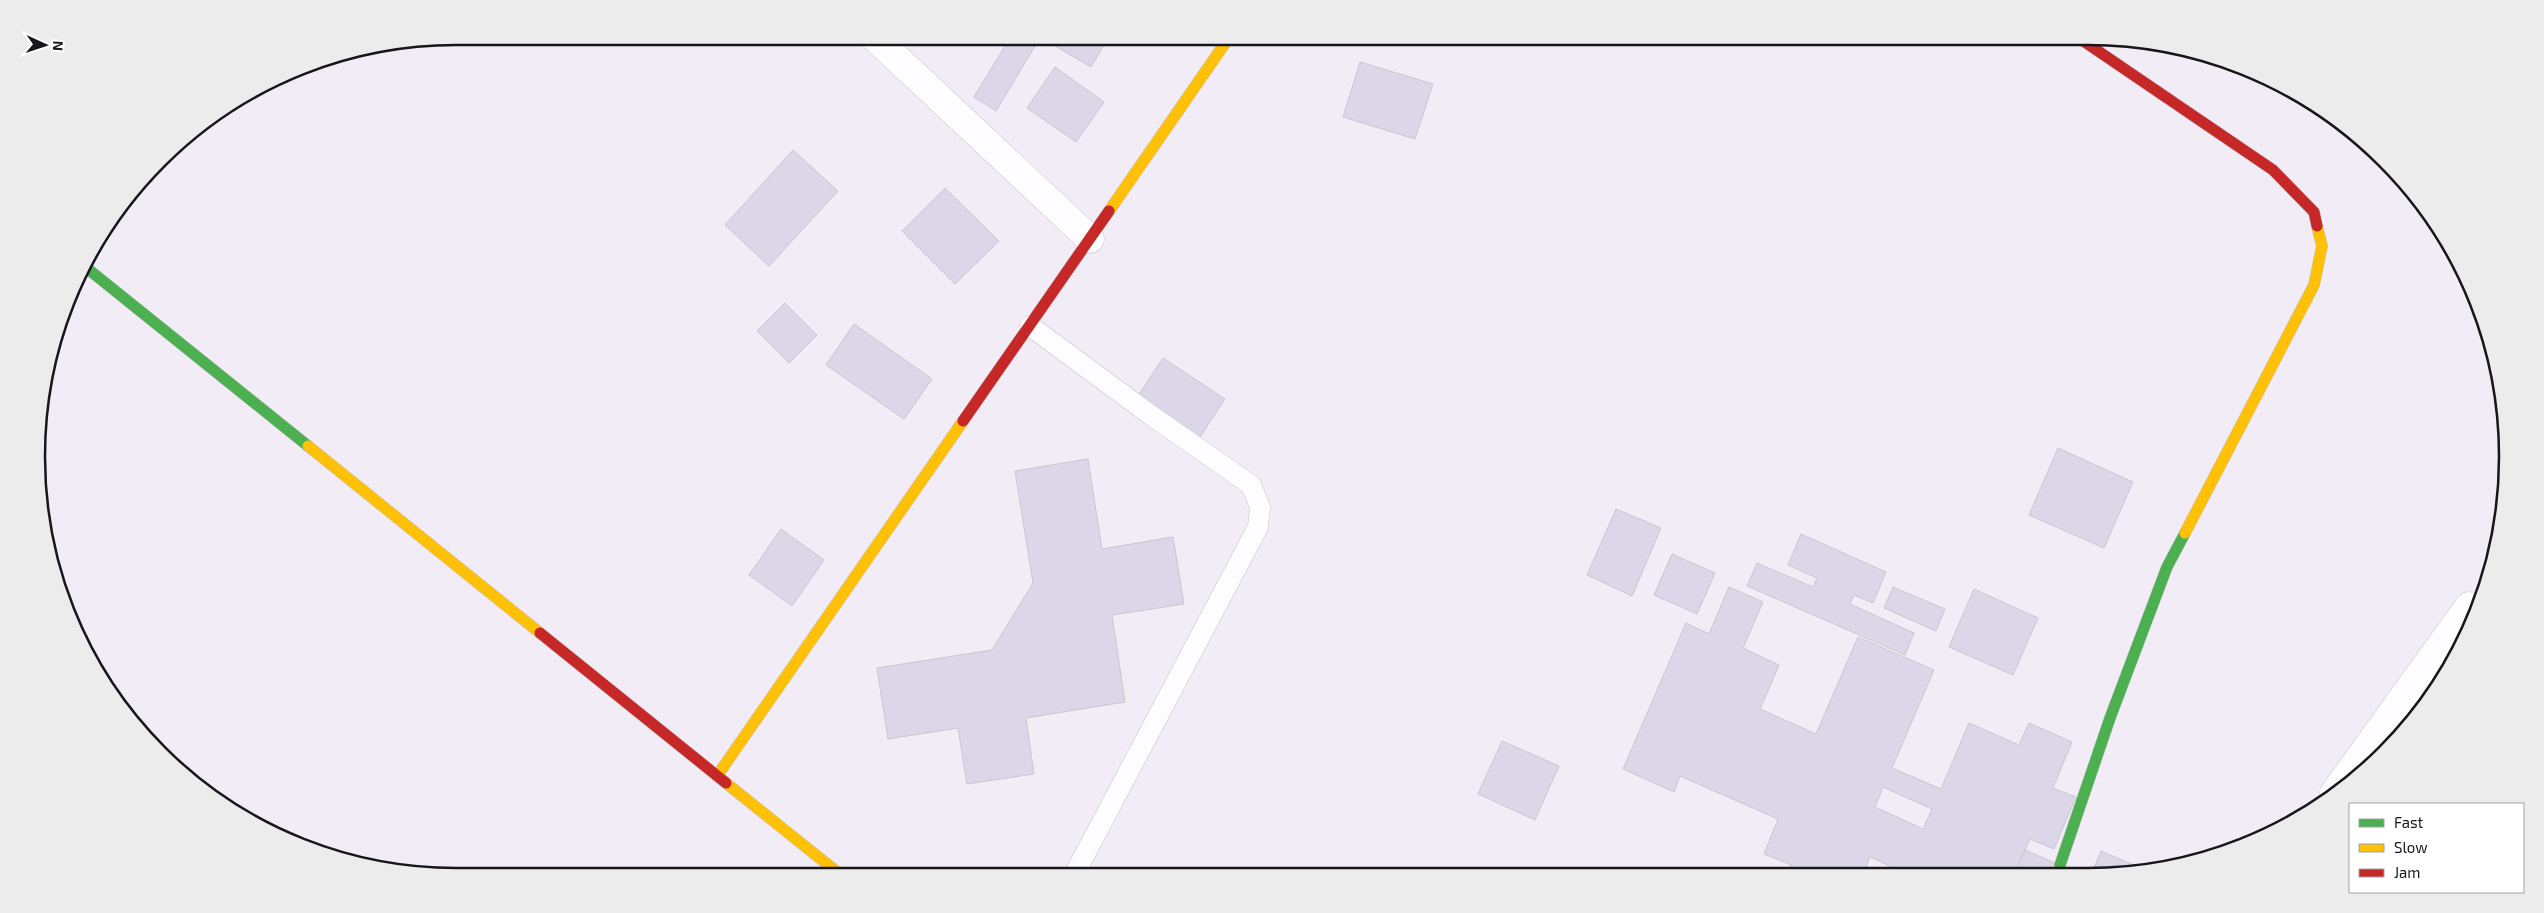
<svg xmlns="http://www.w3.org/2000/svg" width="2544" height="913" font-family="'Exo 2',sans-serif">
	<rect width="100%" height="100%" fill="#f1ecf5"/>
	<g fill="#dbd7e8" stroke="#c9c7ce" fill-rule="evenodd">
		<path d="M1011,36h30l-45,75 -22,-14z"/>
		<path d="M1057,36h52l-18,31 -39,-23z"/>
		<path d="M1360,62l73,22 -18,55 -72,-22z"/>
		<path d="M1055,67l49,35 -28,40 -49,-34z"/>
		<path d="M793,150l45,41 -69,75 -44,-41z"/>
		<path d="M945,188l54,53 -44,43 -53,-53z"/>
		<path d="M785,303l32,32 -28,28 -32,-32z"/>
		<path d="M854,324l78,55 -28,40 -78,-54z"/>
		<path d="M1163,358l62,41 -29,44 -62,-41z"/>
		<path d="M2058,448l75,34 -29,66 -75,-33z"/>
		<path d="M1088,459l14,90 71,-12 11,67 -72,11 13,87 -99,16 8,56 -67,10 -9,-56 -70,11 -11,-71 115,-18 41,-67 -18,-112z"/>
		<path d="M1616,509l45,19 -29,68 -45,-21z"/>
		<path d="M781,529l43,31 -32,46 -43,-31z"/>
		<path d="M1801,534l85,38 -13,31 -19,-8 -4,9 64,29 -9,22 -158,-69 10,-23 56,24 4,-9 -29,-13z"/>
		<path d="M1672,554l43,19 -18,41 -43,-19z"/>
		<path d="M1729,587l34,15 -20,46 36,17 -19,44 56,25 42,-97 76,33 -42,98 49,21 28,-66 50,22 10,-22 43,19 -19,46 23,9 -22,52 -24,-10 -15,34 -108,1 -37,-17 -7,17h-76l4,-9 -27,-11 14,-35 -98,-43 -6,16 -51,-23 63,-146 23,11zM1883,787l49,22 -9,20 -48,-22z"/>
		<path d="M1893,587l52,22 -9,22 -52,-23z"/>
		<path d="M1974,589l64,29 -25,57 -64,-28z"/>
		<path d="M1502,741l57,25 -24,54 -57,-26z"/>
		<path d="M2025,850l53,23h-63z"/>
		<path d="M2101,851l47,20 -56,2z"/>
	</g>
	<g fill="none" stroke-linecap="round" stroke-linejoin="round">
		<g stroke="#c6c2ca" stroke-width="21">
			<path id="lane" d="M1030,326l122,90 99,69 9,22 -2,20 -184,348"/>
		</g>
		<g stroke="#c6c2ca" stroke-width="29">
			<g id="street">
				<path d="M873,36l217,203"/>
				<path d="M2334,793l135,-187 6,4"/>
			</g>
		</g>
		<g stroke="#c6c2ca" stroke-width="12">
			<g id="fast">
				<path d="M83,265l225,181"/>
				<path d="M2060,865l50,-147 57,-151 18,-34"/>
			</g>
		</g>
		<g stroke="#c6c2ca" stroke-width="12">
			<g id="slow">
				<path d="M1109,211l121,-175"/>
				<path d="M308,446l232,187"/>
				<path d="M2185,533l129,-248 8,-39 -5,-20"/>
				<path d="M717,776l246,-355"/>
				<path d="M726,783l116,93"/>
			</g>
		</g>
		<g stroke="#c6c2ca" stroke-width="12">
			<g id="jam">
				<path d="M2076,36l197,134 41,42 3,14"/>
				<path d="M963,421l146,-210"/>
				<path d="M540,633l186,150"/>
			</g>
		</g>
		<use href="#lane" stroke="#fdfcfe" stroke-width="20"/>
		<use href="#street" stroke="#fdfcfe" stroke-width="28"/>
		<use href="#fast" stroke="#4caf50" stroke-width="11"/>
		<use href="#slow" stroke="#ffc107" stroke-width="11"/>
		<use href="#jam" stroke="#c62828" stroke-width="11"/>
	</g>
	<path d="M0 0H2544V913H0ZM456 45H2088A411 411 0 0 1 2499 456V457A411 411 0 0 1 2088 868H456A411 411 0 0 1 45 457V456A411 411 0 0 1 456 45Z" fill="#edeced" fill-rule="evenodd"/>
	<path fill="none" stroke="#18151b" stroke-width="2.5" d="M456 45H2088A411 411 0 0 1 2499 456V457A411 411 0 0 1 2088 868H456A411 411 0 0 1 45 457V456A411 411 0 0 1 456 45Z"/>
	<rect x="2349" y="803" width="175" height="90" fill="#ffffff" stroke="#a3a1a4"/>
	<rect x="2359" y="819" width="25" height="8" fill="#4caf50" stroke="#a3a1a4"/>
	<text x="2394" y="828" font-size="15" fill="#18151b">Fast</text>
	<rect x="2359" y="844" width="25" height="8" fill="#ffc107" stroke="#a3a1a4"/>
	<text x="2394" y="853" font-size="15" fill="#18151b">Slow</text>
	<rect x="2359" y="869" width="25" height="8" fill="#c62828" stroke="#a3a1a4"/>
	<text x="2394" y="878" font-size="15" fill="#18151b">Jam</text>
	<g transform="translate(45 45) rotate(93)" stroke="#ffffff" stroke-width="4" paint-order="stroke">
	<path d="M0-4L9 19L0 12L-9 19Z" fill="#18151b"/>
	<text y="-8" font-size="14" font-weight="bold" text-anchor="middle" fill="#18151b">N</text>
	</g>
</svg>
